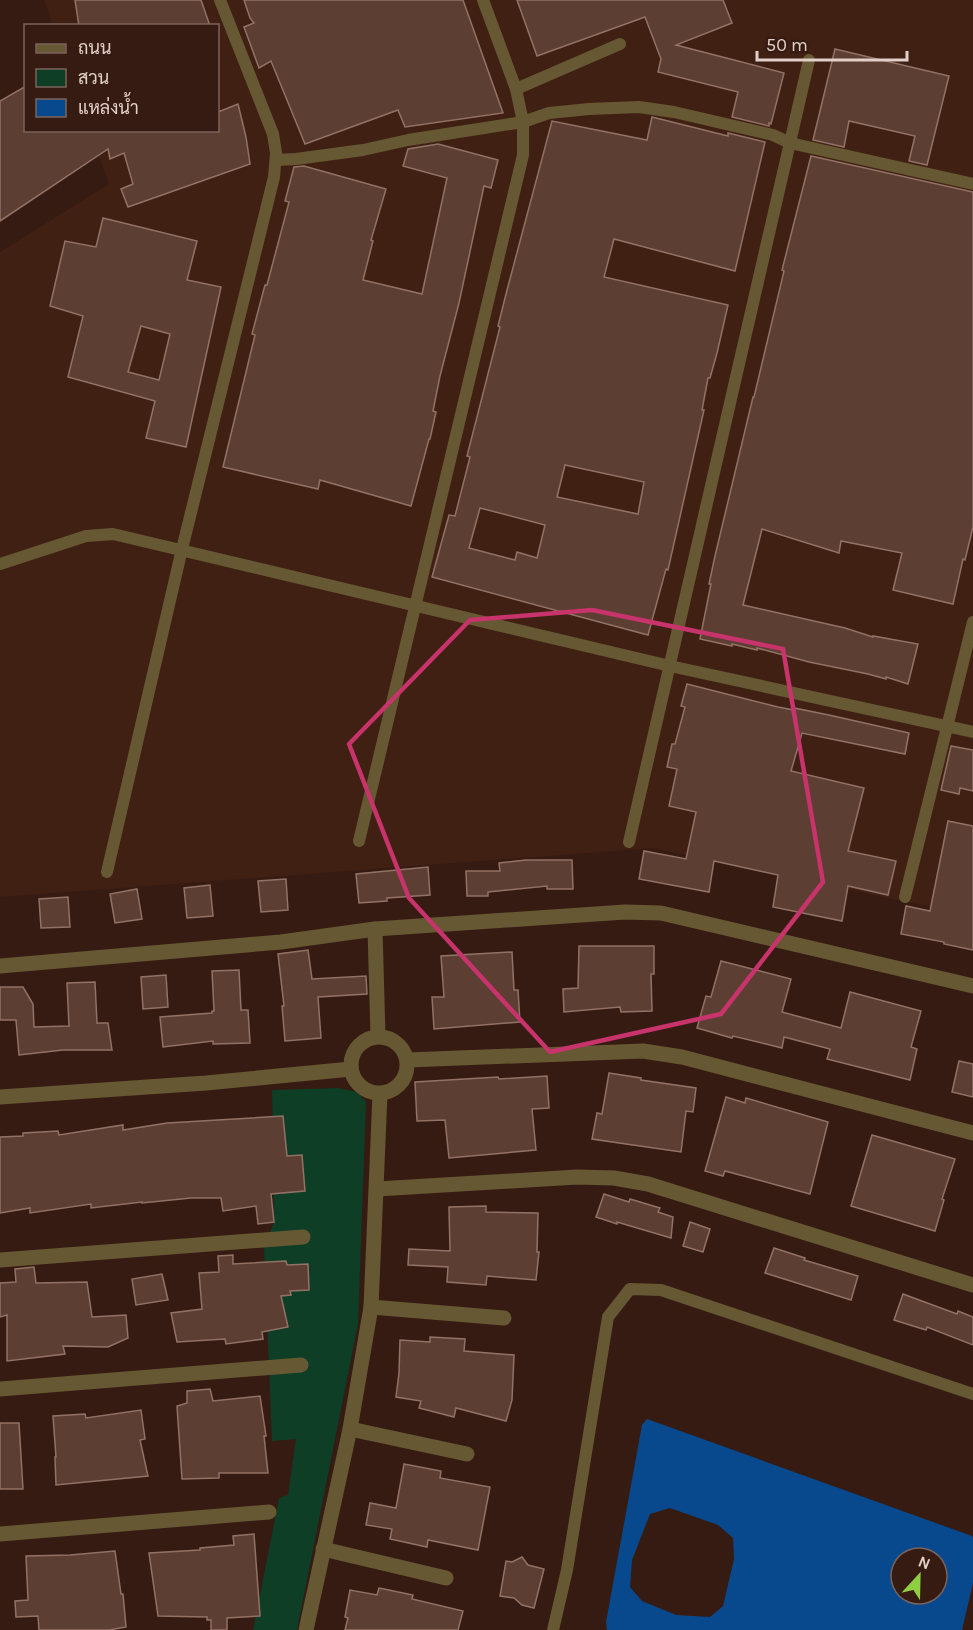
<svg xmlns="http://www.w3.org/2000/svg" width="973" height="1630" font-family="Karla,Sarabun,sans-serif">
	<rect width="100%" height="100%" fill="#361b12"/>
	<path fill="#412014" d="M44,0h929v916l-320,-68 -653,49v-645l109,-68 -19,-53 128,-1v-104l-165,-1z"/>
	<path fill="#0e3e25" d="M338,1088l19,4 9,10 -8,222 -61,306h-44l26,-132 9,-3 8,-56 -24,2 -8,-192 10,-27 -2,-132z"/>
	<path fill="#07498c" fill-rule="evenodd" d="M647,1419l325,117 1,2v45l-11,47h-355l-1,-8 36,-197zM670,1508l48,17 15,13 1,21 -11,47 -13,11 -34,-2 -34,-14 -12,-14 2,-27 18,-46zM901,1558h36v36h-36z"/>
	<g fill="#5c3e33" stroke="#937266" stroke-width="1.5" fill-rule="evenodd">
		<path d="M75,0h126l9,26h-131z"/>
		<path d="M244,0h219l40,113 -98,14 -7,-17 -93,34 -34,-83 -12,7 -15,-41 10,-4 -4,-5z"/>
		<path d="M517,0h206l9,23 -56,22 108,28 -13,51 -2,-1v3l-37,-9 6,-25 -80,-20 3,-13 -16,-42 -108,39z"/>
		<path d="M835,49l114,27 -22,89 -18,-4 6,-25 -66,-15 -5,26 -31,-7z"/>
		<path d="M26,86v44h192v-18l20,-8 8,33 4,27 -122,43 -7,-18 12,-5 -9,-31 -14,6 -2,-10 -108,72v-120z"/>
		<path d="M652,117l76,19v-3l37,9 -30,129 -121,-32 -10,38 124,28 -11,48 -7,25h-2l-6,32h2l-36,160 -2,-1 -18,66 -216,-58 17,-62 6,1 15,-59 -3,-1 33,-129 -2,-1 8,-32 46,-173 95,19zM565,465l79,17 -6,32 -81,-17zM480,508l65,17 -8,33 -20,-6 -2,8 -46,-12z"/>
		<path d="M438,144l60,16 -7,28 -7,-2 -25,117 -19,73 -7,35 3,1 -6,27h-1l-18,67 -91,-26 -2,9 -95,-22 32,-132 -3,-1 13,-49h2l22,-83 -4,-1 9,-34 10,-1 82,23 -15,51 2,1 -10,39 59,14 25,-116 -44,-12 5,-17z"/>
		<path d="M811,156l162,36v335l-8,33 -2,-1 -10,45 -60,-14 9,-37 -61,-12 -2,12 -77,-24 -19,76 102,23 28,9v-1l45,8 -10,40 -22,-7v2l-18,-5 -59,-12 -52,-14v2l-25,-6v2l-32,-7 11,-55h-2l6,-28 38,-159h1l30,-126 -2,-1z"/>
		<path d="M103,218l94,23 -10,39 34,7 -35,160 -40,-9 9,-37 -87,-24 15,-61 -33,-10 15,-65 31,6zM141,326l29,8 -11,46 -31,-8z"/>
		<path d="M687,684l91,23 16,3v-2l35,7 80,18 -4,21 -103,-21 -11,38 73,17 -16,63 48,10 -8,34 -40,-9 -6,35 -69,-14 5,-32 -64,-14 -5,31 -70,-13 5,-28 42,8 10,-47 -27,-6 8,-37 -10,-2 5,-23h3l10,-37 -4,-1z"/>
		<path d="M951,746l22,4v41l-13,-3 -1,6 -18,-4z"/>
		<path d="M948,821l25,5v124l-29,-6v-2l-43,-8 5,-28 24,5z"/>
		<path d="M526,860h46l1,29h-26v-3l-59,6v4h-21l-1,-25h34l-1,-8z"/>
		<path d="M428,867l2,28 -43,3v3l-28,2 -3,-29z"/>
		<path d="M286,879l2,31 -27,2 -3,-31z"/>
		<path d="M210,885l3,31 -26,2 -3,-30z"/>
		<path d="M137,889l5,30 -27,4 -5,-29z"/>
		<path d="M68,897l2,30 -29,1 -2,-29z"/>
		<path d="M579,946h75v28h-3l1,37 -31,1 -1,-5 -56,5 -1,-23 15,-1z"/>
		<path d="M308,950l4,29 54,-3 1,18 -49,3 3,41 -36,3 -3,-35h2l-6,-52z"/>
		<path d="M512,952l2,38h4l2,32 -86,7 -2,-32h12l-3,-41z"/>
		<path d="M721,961l70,18 -9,33 59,16 9,-36 71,19 -10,36 6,2 -7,31 -83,-21 3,-10 -46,-12 -2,11 -49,-12 -1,2 -35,-10 9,-32 5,1z"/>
		<path d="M239,970l2,40h7l2,33 -37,1v-3l-50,6 -3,-30 52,-4v-2h2l-2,-40z"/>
		<path d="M166,975l2,32 -25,2 -2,-32z"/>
		<path d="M95,982l2,41h11l4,27h-49l-44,5 -3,-35h-16v-33h23l10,17 1,23 35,-1 -2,-43z"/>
		<path d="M959,1061l14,3v33l-21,-5z"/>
		<path d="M609,1073l32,5v2l55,8 -3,24 -7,-1 -5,41 -89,-13 5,-26 5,1z"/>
		<path d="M547,1076l2,32 -17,1 4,41 -87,8 -4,-38 -28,1 -2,-39 83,-5 1,2z"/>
		<path d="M726,1097l19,6 1,-5 82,24 -18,72 -85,-23 -2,5 -18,-5z"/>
		<path d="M283,1116l4,40 15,-1 3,36 -34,3 3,28 -16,2 -2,-18 -33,5 -2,-13h-30l-49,5v-1l-51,6v-4l-61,9v-5l-30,5v-76l23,-1v-3l35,-2 1,4 64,-10v5l44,-7z"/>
		<path d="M872,1135l83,24 -13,40 2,1 -9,31 -84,-25z"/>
		<path d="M604,1194l25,8 1,-3 30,9 -2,4 15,5 -2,21 -54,-16v2l-21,-7z"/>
		<path d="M486,1206v6l52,1 -1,39h2l-3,28 -49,-4 -1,9 -39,-3 1,-15 -40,-2 1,-16 41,2 -1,-44z"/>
		<path d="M690,1222l20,7 -7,23 -20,-6z"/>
		<path d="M774,1248l31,10 -1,2 54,16 -7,24 -86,-27z"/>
		<path d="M233,1255v9l53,-3 1,4 21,-1 1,26 -19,1 1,4 -10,1 7,31 -26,5 1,7 -37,5 -1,-5 -48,3 -6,-29 31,-4 -3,-36 20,-1 -1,-16z"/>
		<path d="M34,1267l2,16 51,-1 5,35 34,-2 2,23 -20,9 -45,-1 2,8 -58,7v-46l-7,2v-34l16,-1 -1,-13z"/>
		<path d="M162,1274l6,26 -32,5 -4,-26z"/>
		<path d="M903,1294l54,20 1,-3 15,6v28l-46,-18 -1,3 -32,-10z"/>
		<path d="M430,1337l35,2 -1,12 50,4 -2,45 -6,21 -50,-13 -2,9 -35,-9 2,-7 -25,-4 3,-24 1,-33 30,2z"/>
		<path d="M210,1389l3,12 47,-5 6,40h-2l4,37h-49v5l-37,1 -5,-73 10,-3v-12z"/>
		<path d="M141,1410l4,29 -5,1 8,36 -92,9 -1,-28h1l-3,-41 32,-2 1,4z"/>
		<path d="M0,1423h19l4,66h-23z"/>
		<path d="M404,1464l37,7 -1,7 50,9 -12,63 -50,-10 -1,7 -37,-8 2,-10 -26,-4 4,-22 26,5z"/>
		<path d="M254,1534l6,82 -33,2v12h-16v-10h-4v-3l-49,-1 -9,-63 51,-3v-2l34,-3 -1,-9z"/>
		<path d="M115,1551l6,43h2l3,33 -17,3h-70l-1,-14 -22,1 -1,-16 13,-1 -2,-44 44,-1z"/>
		<path d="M522,1557l6,8 16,4 -10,39 -12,-3 -8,-7 -14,-2 6,-35 6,1z"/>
		<path d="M379,1588l34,7 -1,4 51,12 -5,19h-113l3,-12 -3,-1 5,-27 27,5z"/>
	</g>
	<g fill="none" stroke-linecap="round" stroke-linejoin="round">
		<g stroke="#665833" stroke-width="12">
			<path d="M516,89l104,-45"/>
			<path d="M276,160l20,-1 67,-9 45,-10 115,-18 26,-9 40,-4 50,-2 35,5 99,23 17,8 183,41"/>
			<path d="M0,564l86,-28 27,-2 557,132 303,66"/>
			<path d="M359,841l164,-686v-33l-7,-33 -33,-89"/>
			<path d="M629,842l180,-782"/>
			<path d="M107,872l75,-323 92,-372 2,-24 -3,-19 -53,-134"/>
			<path d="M905,897l68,-275"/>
			<path d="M553,1630l14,-60 41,-253 22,-28 31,1 312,104"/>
		</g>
		<g stroke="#665833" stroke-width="15">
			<path d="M375,929l3,107"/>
			<path d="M0,966l281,-24 94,-13 250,-17 36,1 312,73"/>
			<circle cx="379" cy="1065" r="28"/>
			<path d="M407,1060l236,-9 39,6 291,76"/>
			<path d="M0,1097l206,-14 145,-14"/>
			<path d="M377,1189l200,-12 37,1 34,6 325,101"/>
			<path d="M0,1260l303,-23"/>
			<path d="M371,1307l133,11"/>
			<path d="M0,1389l301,-24"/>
			<path d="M350,1429l117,25"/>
			<path d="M0,1534l269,-22"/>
			<path d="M323,1549l123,29"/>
			<path d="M306,1630l44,-201 21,-122 9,-213"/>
		</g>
	</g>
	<path fill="none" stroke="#c7336b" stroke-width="4.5" stroke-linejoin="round" d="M592,610l191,39 40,233 -102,132 -171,38 -141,-154 -60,-154 121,-124z"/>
	<rect x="24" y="24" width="195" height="108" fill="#361b12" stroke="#7b635b" stroke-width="1.5"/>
	<rect x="36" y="44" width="30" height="9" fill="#665833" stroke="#7b635b" stroke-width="1.5"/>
	<text x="78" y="54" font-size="18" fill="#e2cfc8">ถนน</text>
	<rect x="36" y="69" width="30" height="18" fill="#0e3e25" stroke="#7b635b" stroke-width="1.5"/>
	<text x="78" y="84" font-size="18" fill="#e2cfc8">สวน</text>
	<rect x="36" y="99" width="30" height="18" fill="#07498c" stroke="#7b635b" stroke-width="1.5"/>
	<text x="78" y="114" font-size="18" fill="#e2cfc8">แหล่งน้ำ</text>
	<g transform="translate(919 1576) rotate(22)"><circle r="28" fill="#361b12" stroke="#7b635b" stroke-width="1.5"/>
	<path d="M0-4.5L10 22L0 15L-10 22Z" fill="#8fcd42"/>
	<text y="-9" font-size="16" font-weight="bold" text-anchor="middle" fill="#e2cfc8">N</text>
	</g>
	<path d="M757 51v9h150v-9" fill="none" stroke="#e2cfc8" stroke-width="3"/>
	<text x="766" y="51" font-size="18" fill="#e2cfc8" stroke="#361b12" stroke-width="4.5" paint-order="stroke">50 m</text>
</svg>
